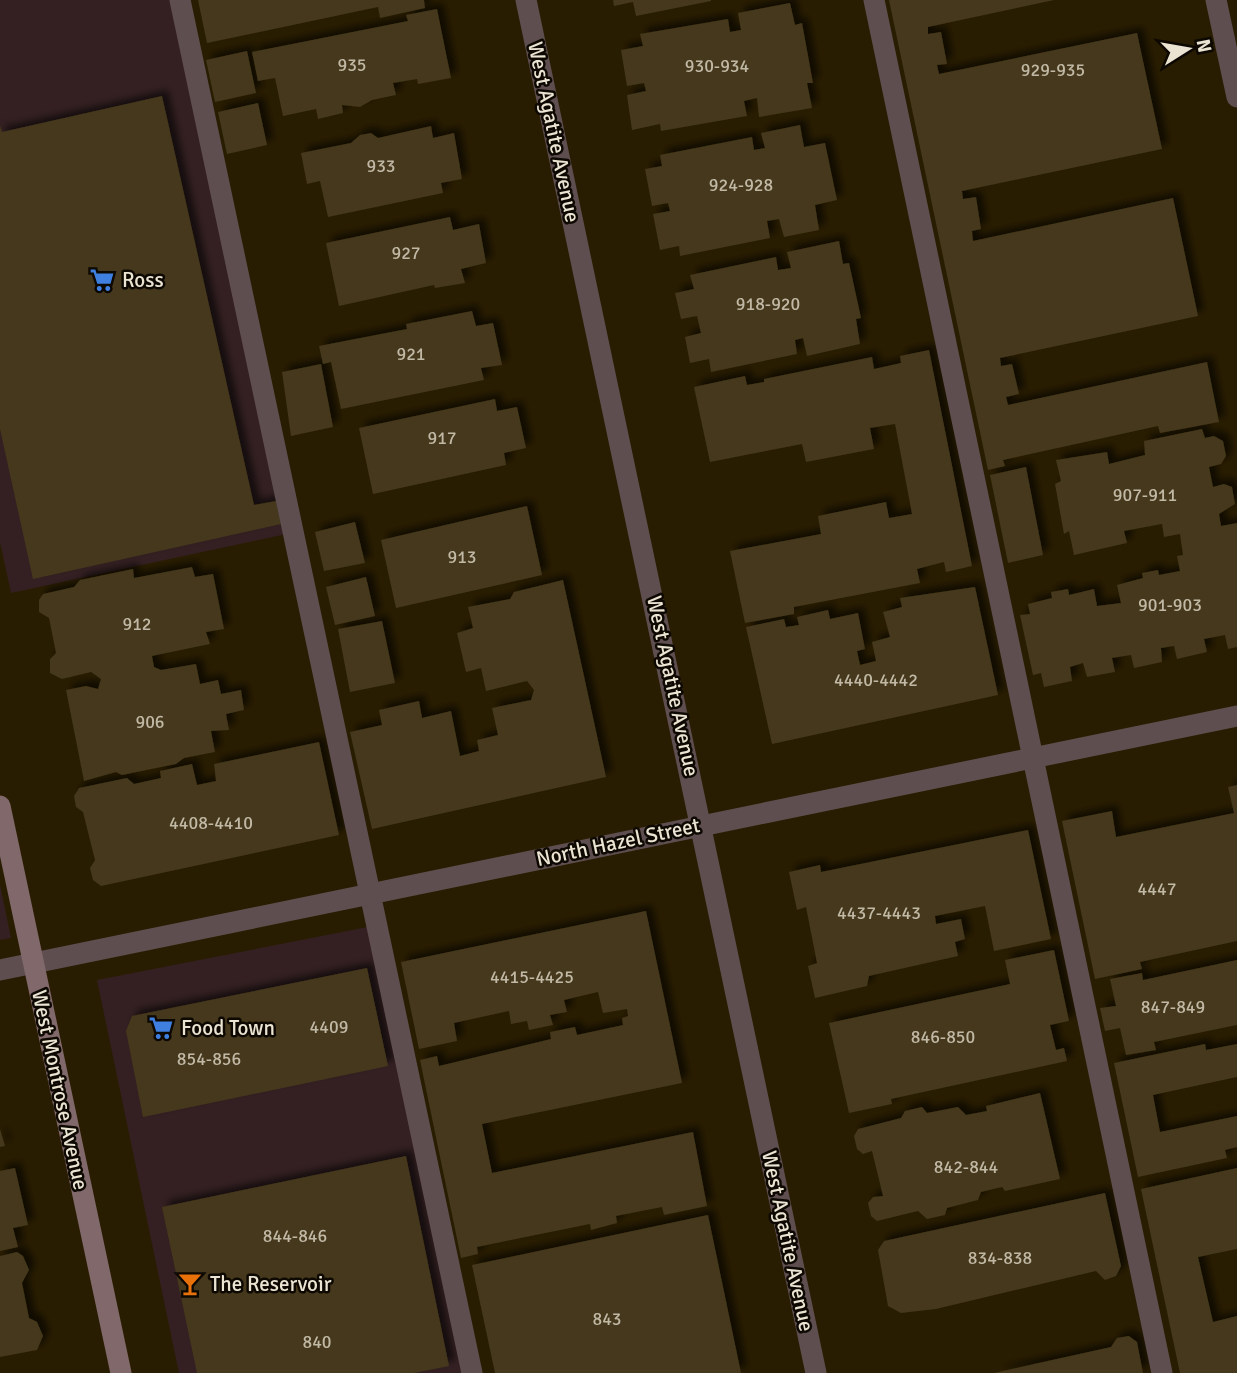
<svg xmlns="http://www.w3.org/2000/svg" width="1237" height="1373" font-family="Signika,sans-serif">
	<defs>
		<filter id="shadow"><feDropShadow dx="6" dy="-6" stdDeviation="3.5" flood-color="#0009"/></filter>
	</defs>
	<rect width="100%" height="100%" fill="#291d01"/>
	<g fill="#342022">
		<path d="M0,0h178l113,533 -280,60 -11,-51z"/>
		<path d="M0,885l11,53 -11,2z"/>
		<path d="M373,926l94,447h-288l-82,-393z"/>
	</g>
	<g fill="#44381b" filter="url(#shadow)">
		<path d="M198,0h226l1,8 -45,10 -2,-11 -171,36z"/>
		<path d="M613,0h98v1l-75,15 -3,-14 -19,4z"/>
		<path d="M889,0h165l-126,27v7l13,-2 6,32 -10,1 2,9 198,-41 25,116 -200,42 1,8 13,-2 5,32 -9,2 1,10 200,-43 25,118 -198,42 1,8 11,-2 7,30 -13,3 2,8 199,-43 12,60 -59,11 -2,-7 -155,34 2,6 -17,4z"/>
		<path d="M790,3l5,22 7,-2 11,60h-6l5,25 -53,9 -2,-19 -13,3 3,15 -86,15 -1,-7 -28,6 -5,-35 19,-4 -2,-8 -17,3 -6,-36 22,-4 -3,-12 88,-15 2,13 11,-2 -3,-17z"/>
		<path d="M437,9l14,69 -33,6 -1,-5 -24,4 3,12 -24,5 -12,7 -18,-2 1,8 -25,6 -2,-10 -33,7 -8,-38 -17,3 -6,-29 156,-31 -2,-6z"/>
		<path d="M247,51l9,42 -41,9 -9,-42z"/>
		<path d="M162,96l92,409 22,-4 5,23 -248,55 -33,-150v-303l2,6z"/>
		<path d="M258,103l9,42 -40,9 -9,-42z"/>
		<path d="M800,125l4,22 21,-4 12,57 -22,5 4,25 -35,7 -5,-18 -12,2 3,17 -90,18 -1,-10 -19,4 -7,-36 17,-3 -2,-8 -16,3 -7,-37 17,-3 -2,-11 92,-18 2,13 11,-2 -4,-15z"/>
		<path d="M431,126l2,12 21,-5 8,46 -21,4 2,10 -115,24 -8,-36 -13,3 -6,-31 50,-10 9,-8 11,-2 7,5z"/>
		<path d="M450,217l3,13 26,-6 7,39 -25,6 4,14 -30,5 -1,-3 -95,21 -13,-63z"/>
		<path d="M839,241l4,23 6,-1 12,55 -5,1 4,25 -53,12 -4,-18 -8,2 2,14 -86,18 -2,-13 -19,4 -5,-26 16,-4 -4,-17 -16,3 -6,-26 19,-4 -4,-14 86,-18 2,13 13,-2 -4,-16z"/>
		<path d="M472,311l4,15 17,-3 9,42 -21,3 3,12 -143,29 -10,-47 -8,2 -4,-18 88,-17 -1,-5z"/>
		<path d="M929,350l43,216 -26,6 -2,-10 -27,7 3,14 -126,24v7l-49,9 -15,-72 91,-17 -3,-18 68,-14 3,16 23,-4 -17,-90 -25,4 4,21 -68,13 -4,-18 -92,18 -16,-75 51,-11 2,9 17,-3v-3l108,-22 2,12 27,-6 -1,-7z"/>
		<path d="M321,364l12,63 -42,9 -9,-64z"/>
		<path d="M495,399l2,12 20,-4 9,41 -22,5 2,12 -133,29 -14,-66z"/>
		<path d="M1202,429l3,9 9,-2 9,5 3,15 -5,8 -12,3 4,20 11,-3 8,3 3,17 -16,10 2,12 16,-3v124l-9,2 -3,-14 -21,4 3,13 -30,7 -3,-13 -13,2 1,14 -28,6 -3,-13 -19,3 3,14 -28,5 -4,-14 -13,4 2,14 -28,6 -3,-14 -8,2 -13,-60 10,-1 -2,-10 24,-6 -1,-6 17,-3 1,6 25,-6 3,17 24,-3 -4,-18 26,-7 -1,-5 16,-3 1,5 21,-4 -3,-15 6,-1 -3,-21 -16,3 -2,-13 -38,7 3,12 -53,12 -5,-24 -5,3 -9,-50 6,-3 -5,-21 51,-8 2,12 36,-9 -1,-14z"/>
		<path d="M1026,467l17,88 -35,8 -18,-88z"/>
		<path d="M527,506l15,69 -146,33 -15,-68z"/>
		<path d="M355,522l10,41 -41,8 -9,-39z"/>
		<path d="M192,567l3,10 18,-3 11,55 -18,3 4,12 -58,12 2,11 7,3 35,-6 4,20 18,-4 3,14 20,-4 3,20 -18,4 3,16 -18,1 4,21 -31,6 -8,6 -54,11 -6,-3 -32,9 -18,-91 20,-4 12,3 3,-10 -10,-7 -29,7 -12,-6v-14l6,-6 -7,-35 -10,-6v-12l4,-6 31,-7 6,-7 53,-11 1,9z"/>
		<path d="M366,577l9,39 -40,9 -9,-38z"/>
		<path d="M563,580l43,197 -234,52 -22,-97 32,-7 -3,-15 40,-9 3,17 29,-7 9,45 19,-5 -2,-11 21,-5 -6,-27 39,-8 3,-10 -7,-9 -41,10 -5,-23 -15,4 -9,-39 16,-5 -5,-21 42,-8 4,-7z"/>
		<path d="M975,587l23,108 -226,49 -26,-117 38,-8 2,8 13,-2 -2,-8 31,-7 2,9 28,-6 7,36 -8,2 3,14 16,-4 -4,-19 18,-5 -7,-25 19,-5 -2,-9z"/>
		<path d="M382,621l13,62 -45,9 -12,-63z"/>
		<path d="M319,742l20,93 -238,51 -8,-6 -3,-12 5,-8 -12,-48 -7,-5 -2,-11 5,-8 48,-10 7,6 27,-6 -1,-7 32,-7 5,21 19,-4 -2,-17z"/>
		<path d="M1237,785v156l-97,21 2,7 -47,10 -33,-158 50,-10 4,26 118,-24 -6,-26z"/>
		<path d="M1028,830l23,109 -57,12 -9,-45 -50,10 1,8 25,-5 4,20 -10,3 3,14 -89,20 -2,10 -52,12 -7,-32 9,-3 -11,-56 -9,3 -8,-38 31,-7 1,7z"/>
		<path d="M646,911l36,172 -200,41 10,49 201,-41 14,74 -43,9 -2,-8 -46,9 1,7 -26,7 -1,-6 -113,23 1,7 -17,4 -41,-198 17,-4 2,10 112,-27 -1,-7 25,-5 2,8 46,-10 -1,-7 6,-2 -1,-7 -24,4 -5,-21 -34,8 3,12 -17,3 3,10 -24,5 -2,-9 -16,3 -2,-13 -55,12 3,18 -38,8 -18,-87z"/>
		<path d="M1054,950l15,71 -19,4 6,25 8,-2 3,13 -176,38 1,5 -43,9 -20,-90 181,-39 -5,-24z"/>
		<path d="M1237,960v65l-83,17 2,8 -30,5 -6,-27 -15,3 -5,-23 16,-2 -6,-27 32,-6 1,7z"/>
		<path d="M367,968l21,98 -245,51 -17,-86 6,-15z"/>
		<path d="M1205,1044l1,6 31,-6v33l-84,18 7,37 77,-16v31l-12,3 2,8 -89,19 -24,-114z"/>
		<path d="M1040,1093l20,86 -55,12 -3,-4 -21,5 -3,8 -31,8 -2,7 -18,4 -9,-8 -41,10 -6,-5 -3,-13 5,-6 10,-1 -11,-45 -9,3 -6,-5 -3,-13 4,-7 43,-11 4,-7 17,-4 5,6 31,-6 8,8 21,-4 -1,-5z"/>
		<path d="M0,1129l5,17 -5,1z"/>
		<path d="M406,1156l43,210 -35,7h-217l-35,-166z"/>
		<path d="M15,1168l13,57 -15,3 5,19 -18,4v-80z"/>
		<path d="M1237,1168v81l-39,8 15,65 24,-6v57h-57l-39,-184z"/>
		<path d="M1105,1193l16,73 -5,10 -11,4 -9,-9 -160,38 -35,4 -13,-7 -10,-56 6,-9z"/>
		<path d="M708,1215l33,158h-246l-23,-108z"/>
		<path d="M17,1252l6,4 6,14 -7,13 7,35 8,4 6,14 -6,14 -37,7v-101z"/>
		<path d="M1129,1336l8,6 6,31h-149l117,-26 6,-9z"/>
	</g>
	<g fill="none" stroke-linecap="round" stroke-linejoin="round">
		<g stroke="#5e4e50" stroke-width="21">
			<path d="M180,0l292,1373"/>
			<path d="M874,0l288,1373"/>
		</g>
		<g stroke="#5e4e50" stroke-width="21">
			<path d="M526,0l290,1373"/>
			<path d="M1216,0l21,97"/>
			<path d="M0,970l1237,-254"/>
		</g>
		<path stroke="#81686b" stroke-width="21" d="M0,806l121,567"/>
	</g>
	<defs>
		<g id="supermarket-bare" transform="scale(1.89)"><path d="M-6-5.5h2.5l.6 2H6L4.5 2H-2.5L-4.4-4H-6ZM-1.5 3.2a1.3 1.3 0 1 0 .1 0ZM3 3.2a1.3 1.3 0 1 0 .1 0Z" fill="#3f7fe0" stroke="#0d0801" stroke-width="2.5" paint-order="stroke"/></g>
		<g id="bar-bare" transform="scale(1.89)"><path d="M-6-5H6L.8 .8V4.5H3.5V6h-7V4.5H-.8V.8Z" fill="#e8710a" stroke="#0d0801" stroke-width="2.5" paint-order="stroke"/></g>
	</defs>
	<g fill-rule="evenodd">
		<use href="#supermarket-bare" x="102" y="280"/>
		<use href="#supermarket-bare" x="161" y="1028"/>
		<use href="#bar-bare" x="190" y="1284"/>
	</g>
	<g text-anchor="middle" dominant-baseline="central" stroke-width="5" stroke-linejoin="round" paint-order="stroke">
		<g font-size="18" fill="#c1b9a5">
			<text x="352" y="65">935</text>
			<text x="717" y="66">930-934</text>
			<text x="1053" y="70">929-935</text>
			<text x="381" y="166">933</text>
			<text x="741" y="185">924-928</text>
			<text x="406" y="253">927</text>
			<text x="768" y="304">918-920</text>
			<text x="411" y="354">921</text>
			<text x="442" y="438">917</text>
			<text x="1145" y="495">907-911</text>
			<text x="462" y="557">913</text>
			<text x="1170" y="605">901-903</text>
			<text x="137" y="624">912</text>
			<text x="876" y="680">4440-4442</text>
			<text x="150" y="722">906</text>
			<text x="211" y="823">4408-4410</text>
			<text x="1157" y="889">4447</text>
			<text x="879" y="913">4437-4443</text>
			<text x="532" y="977">4415-4425</text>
			<text x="1173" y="1007">847-849</text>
			<text x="329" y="1027">4409</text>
			<text x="943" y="1037">846-850</text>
			<text x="209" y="1059">854-856</text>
			<text x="966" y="1167">842-844</text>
			<text x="295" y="1236">844-846</text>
			<text x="1000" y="1258">834-838</text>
			<text x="607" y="1319">843</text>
			<text x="317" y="1342">840</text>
		</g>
		<g font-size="21" fill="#ebe4d3" stroke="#0d0801">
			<text transform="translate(554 132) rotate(78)">West Agatite Avenue</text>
			<text transform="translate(673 686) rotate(78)">West Agatite Avenue</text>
			<text transform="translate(618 842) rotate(-12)">North Hazel Street</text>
			<text transform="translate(60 1090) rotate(78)">West Montrose Avenue</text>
			<text transform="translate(788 1241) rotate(78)">West Agatite Avenue</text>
		</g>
		<g font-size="21" fill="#ebe4d3" stroke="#0d0801" text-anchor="start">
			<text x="122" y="280">Ross</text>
			<text x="181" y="1028">Food Town</text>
			<text x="210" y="1284">The Reservoir</text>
		</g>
	</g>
	<g transform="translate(1188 49) rotate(79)" stroke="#0d0801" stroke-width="5" paint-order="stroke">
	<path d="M0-5L12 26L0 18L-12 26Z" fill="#ebe4d3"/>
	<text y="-10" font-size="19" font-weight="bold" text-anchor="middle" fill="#ebe4d3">N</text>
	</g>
</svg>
